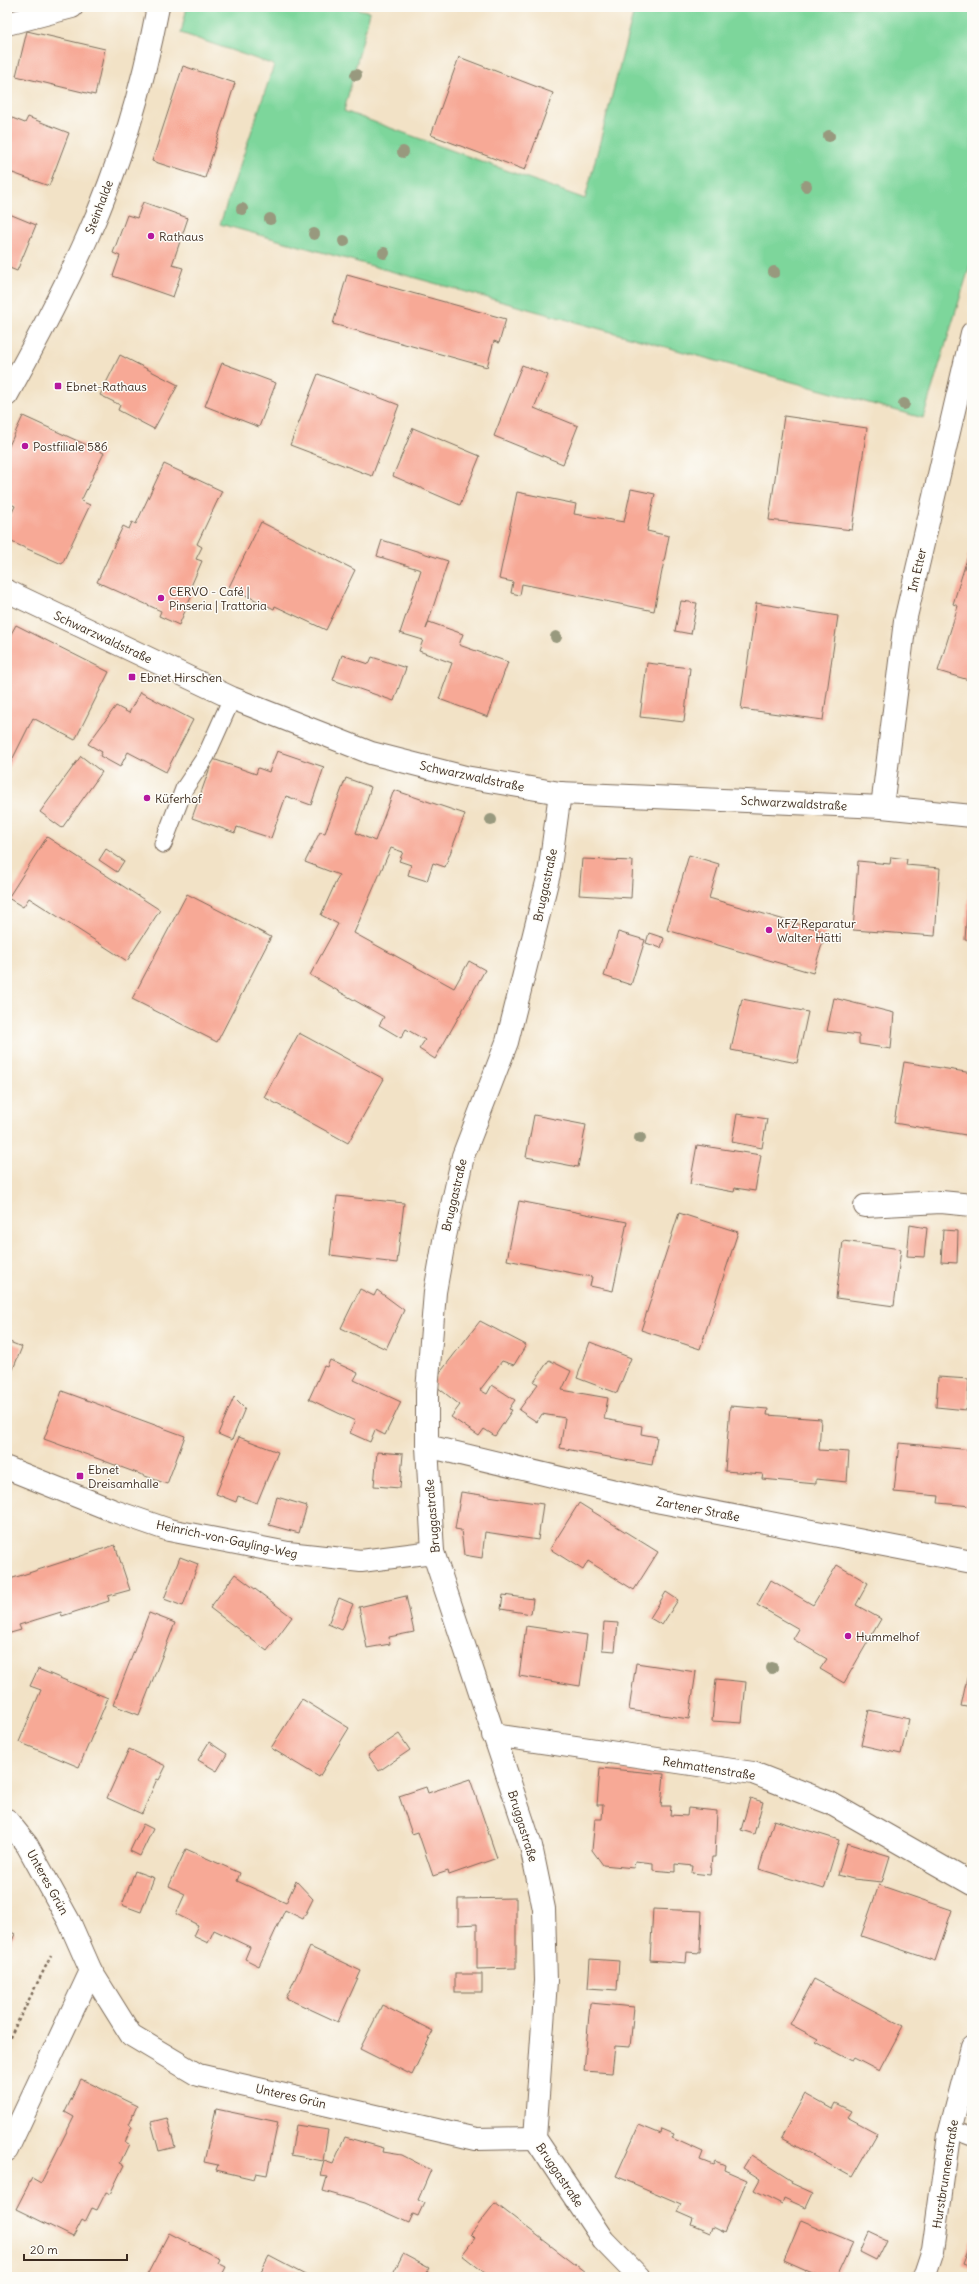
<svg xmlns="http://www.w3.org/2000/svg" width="979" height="2284" font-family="Delius,sans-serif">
	<rect width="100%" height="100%" fill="#fdfcf7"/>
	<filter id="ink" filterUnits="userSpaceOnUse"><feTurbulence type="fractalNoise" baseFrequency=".025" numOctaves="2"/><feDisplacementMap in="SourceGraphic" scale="8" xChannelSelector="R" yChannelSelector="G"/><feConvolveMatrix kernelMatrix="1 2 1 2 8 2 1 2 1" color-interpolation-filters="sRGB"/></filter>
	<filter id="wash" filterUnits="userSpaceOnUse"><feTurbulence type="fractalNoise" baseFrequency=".012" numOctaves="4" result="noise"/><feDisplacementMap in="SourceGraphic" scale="16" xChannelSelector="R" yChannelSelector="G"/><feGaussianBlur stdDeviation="0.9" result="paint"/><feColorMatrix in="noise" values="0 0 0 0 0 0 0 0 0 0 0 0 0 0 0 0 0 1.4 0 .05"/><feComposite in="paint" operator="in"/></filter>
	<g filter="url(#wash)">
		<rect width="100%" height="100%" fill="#f2e2c6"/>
		<path fill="#7dd69b" stroke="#5c805c" d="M187,7h163l20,5 -26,99 241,88 50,-192h337v252l-49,159 -703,-194 54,-159 -93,-32z"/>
		<g id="blocks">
			<g fill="#f7a996">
				<path d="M27,31l78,18 -10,46 -79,-19z"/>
				<path d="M459,57l94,36 -28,77 -94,-35z"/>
				<path d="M183,66l52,17 -30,95 -53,-17z"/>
				<path d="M7,116l18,7 3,-6 41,16 -20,53 -42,-15z"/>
				<path d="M143,202l45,16 -16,47 11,3 -10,29 -60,-21 7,-20 -7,-3 14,-38 10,3z"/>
				<path d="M7,213l29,12 -19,46 -10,-4z"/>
				<path d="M347,275l159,44 -7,24 -5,-2 -7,26 -154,-43z"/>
				<path d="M120,355l58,30 -24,44 -36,-19 2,-5 -20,-10z"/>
				<path d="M222,363l54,20 -17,44 -54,-21z"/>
				<path d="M522,365l26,10 -14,33 44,18 -15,38 -69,-28z"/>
				<path d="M318,374l81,31 -27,71 -82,-31z"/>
				<path d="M23,416l81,37 -23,48 9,4 -28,59 -55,-24v-17l8,-17 -8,-4v-52z"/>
				<path d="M784,416l83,12 -15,102 -83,-10z"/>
				<path d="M413,428l67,28 -20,49 -67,-29z"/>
				<path d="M164,464l58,27 -25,53 5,3 -6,12 6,2 -14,32 4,2 -13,30 -20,-9 2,-5 -64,-29 26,-56 6,3 3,-7 4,2z"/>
				<path d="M631,489l24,5 -8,37 22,5 -15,75 -132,-27 -2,11 -9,-2 2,-11 -14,-3 18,-87 59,12 -2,10 50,8z"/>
				<path d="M261,522l94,48 -29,60 -51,-24 -1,3 -45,-22z"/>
				<path d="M382,540l66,21 -22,68 3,-7 34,12 -4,11 49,17 -20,55 -49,-18 13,-36 -33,-12 4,-11 -23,-7 21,-63 -44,-14z"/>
				<path d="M972,543v138l-34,-10 20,-65 -5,-2z"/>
				<path d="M681,601l16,2 -6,31 -16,-3z"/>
				<path d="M756,603l82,13 -15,104 -82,-11z"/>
				<path d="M16,625l93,47 -34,68 -42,-22 -26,52v-129z"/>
				<path d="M342,655l27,9 3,-7 34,11 -12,33 -61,-21z"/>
				<path d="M647,663l43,5 -6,54 -44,-5z"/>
				<path d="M140,692l53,28 -27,52 -38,-20 -8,15 -20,-11 2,-4 -14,-8 28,-38 13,7z"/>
				<path d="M277,751l47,16 -13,38 -25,-9 -15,42 -34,-11 -2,6 -43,-15 21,-59 43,15 2,-6 11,4z"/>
				<path d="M81,756l21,16 -40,56 -22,-16z"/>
				<path d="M346,778l25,9 -15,46 19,8 19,-51 71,24 -20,53 -12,-4 -6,18 -19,-6 3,-10 -12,-4 4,-9 -12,-4 -37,85 100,55 15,-27 16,9 -50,89 -16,-10 6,-9 -19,-11 -5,9 -22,-13 5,-8 -74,-42 28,-51 -17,-9 18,-40 -34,-13 15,-30 5,1z"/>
				<path d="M47,837l113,73 -33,51 -98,-63 -6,9 -15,-9z"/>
				<path d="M106,849l18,12 -7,11 -18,-12z"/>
				<path d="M689,855l30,9 -10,34 117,34 -13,41 -146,-43z"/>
				<path d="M891,857l16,2 -1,6 34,3 -5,68 -82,-6 5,-69 32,3z"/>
				<path d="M582,859l51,2 -2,37 -52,-3z"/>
				<path d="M970,870h2v71l-7,-1z"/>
				<path d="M187,894l84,43 -54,105 -85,-43z"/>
				<path d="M618,932l27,8 -14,45 -27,-9z"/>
				<path d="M649,933l15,5 -3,10 -15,-5z"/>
				<path d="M834,998l60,15 -3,36 -32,-5v-9l-32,-4z"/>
				<path d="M742,999l66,13 -11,51 -66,-13z"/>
				<path d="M299,1033l85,46 -36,64 -84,-46z"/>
				<path d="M904,1062l68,11v63l-78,-13z"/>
				<path d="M737,1114l30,5 -5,29 -30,-6z"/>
				<path d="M534,1115l52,10 -8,42 -52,-10z"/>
				<path d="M697,1145l64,10 -6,36 -20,-3 -1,4 -44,-8z"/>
				<path d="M337,1196l67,7 -7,60 -67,-8z"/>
				<path d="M519,1201l108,21 -14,69 -23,-5 2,-9 -85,-17z"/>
				<path d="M679,1213l59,19 -38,117 -59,-19z"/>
				<path d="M910,1225l17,3 -3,29 -17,-1z"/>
				<path d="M943,1230l15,1 -1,32 -16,-1z"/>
				<path d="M843,1241l58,8 -7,57 -58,-8z"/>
				<path d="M360,1289l14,7 3,-6 27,20 -18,39 -45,-21z"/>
				<path d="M480,1321l46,24 -12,20 -12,-4 -22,29 7,4 5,-9 23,15 -6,9 3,1 -17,26 -11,-7 -5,7 -28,-19 9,-12 -28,-22z"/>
				<path d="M7,1341l15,6 -15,37z"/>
				<path d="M590,1342l41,16 -14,35 -40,-15z"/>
				<path d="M330,1360l28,13 -4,7 47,22 -16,33 -10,-5 -5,12 -20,-9 5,-12 -46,-22 15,-33 3,1z"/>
				<path d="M549,1360l22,11 -9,19 46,8 -4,21 38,7 -1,8 16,3 -5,28 -92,-17 5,-30 -23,-4 -5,8 -18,-12 19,-26 -4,-2z"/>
				<path d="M938,1377l31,2 -2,31 -31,-3z"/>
				<path d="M62,1391l123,45 -18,48 -123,-45z"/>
				<path d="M234,1397l11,11 -13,32 -14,-6z"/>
				<path d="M730,1406l38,3 -1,6 54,4 -2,31 30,2 -2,30 -31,-3v5l-54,-5 1,-5 -38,-3z"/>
				<path d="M239,1437l39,15 -21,51 -19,-7 -2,6 -20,-8z"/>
				<path d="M899,1443l73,7v56l-34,-3 1,-7 -45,-4z"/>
				<path d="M377,1452l26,2 -3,34 -26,-2z"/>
				<path d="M461,1492l82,12 -5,36 -53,-8 -3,26 -18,-3 -3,-25 -6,-1z"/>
				<path d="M277,1497l30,9 -8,27 -30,-8z"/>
				<path d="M579,1503l79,49 -24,38 -46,-29 -5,9 -33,-21z"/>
				<path d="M115,1545l15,45 -22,6 1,5 -47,15 -1,-4 -42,13 2,5 -14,4v-54z"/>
				<path d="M180,1557l18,7 -15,42 -19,-7z"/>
				<path d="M837,1565l31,18 -12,22 25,14 -37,64 -24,-14 7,-10 -34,-20 6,-10 -42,-24 14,-25 42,25z"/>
				<path d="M235,1574l57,43 -25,34 -57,-43z"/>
				<path d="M666,1592l12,8 -16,25 -12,-7z"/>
				<path d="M503,1595l30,4 -2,15 -30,-5z"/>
				<path d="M406,1596l8,36 -25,5 1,7 -23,4 -8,-41z"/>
				<path d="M339,1598l14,6 -11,26 -14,-6z"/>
				<path d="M149,1613l26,10 -36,92 -26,-10z"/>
				<path d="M604,1622l14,1 -3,28 -13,-1z"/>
				<path d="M526,1626l61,9 -7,51 -61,-10z"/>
				<path d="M971,1660h1v48l-11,-2z"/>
				<path d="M636,1663l60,9 -7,47 -60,-9z"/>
				<path d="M38,1669l70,29 -29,69 -60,-25 22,-52 -11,-4z"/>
				<path d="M716,1679l30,3 -4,41 -30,-2z"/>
				<path d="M302,1699l47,29 -30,49 -48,-29z"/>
				<path d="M869,1710l40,9 -8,35 -40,-9z"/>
				<path d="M399,1734l11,16 -31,21 -11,-16z"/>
				<path d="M209,1742l18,12 -10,17 -19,-11z"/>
				<path d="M129,1749l37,17 -7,14 -2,-1 -15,35 -35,-16z"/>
				<path d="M600,1768l64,6 -3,32h10l-1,9 17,1 1,-8 29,3 -2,46h-3l-2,18 -18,-2 1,-7 -18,-2v8l-22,-2v-7l-18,-2 -1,7 -31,-3 -11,-15 3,-31h7l1,-14h-6z"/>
				<path d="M470,1779l27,79 -48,17 -1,-4 -15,5 -15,-44 -6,2 -13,-38 27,-9 2,6z"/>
				<path d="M750,1798l13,4 -9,32 -13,-4z"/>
				<path d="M774,1820l65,20 -15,49 -65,-20z"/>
				<path d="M143,1824l10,5 -13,27 -10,-5z"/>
				<path d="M847,1843l43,13 -8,26 -29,-3 -15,-4z"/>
				<path d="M186,1849l54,24 -3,8 49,22 10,-22 17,18 -10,20 -18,-9 -26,56 -14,-7 5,-12 -36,-17 -6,13 -15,-7 5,-11 -22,-11 9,-20 -16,-8z"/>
				<path d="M135,1871l19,7 -13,34 -19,-7z"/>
				<path d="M879,1885l73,25 -17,51 -74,-25z"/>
				<path d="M516,1898v70l-39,1v-45l-19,1v-26z"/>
				<path d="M653,1909l49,2 -2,42 -13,-1 -1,11 -36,-3z"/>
				<path d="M7,1930l8,4 -8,18z"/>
				<path d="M310,1947l51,24 -23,51 -52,-24z"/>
				<path d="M590,1959l29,2 -2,29 -29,-2z"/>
				<rect x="455" y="1974" width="27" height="18"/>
				<path d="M814,1979l89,47 -24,45 -25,-13 -2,3 -36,-19 2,-3 -28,-15z"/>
				<path d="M590,2003l44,4 -4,40 -15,-1 -3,27 -28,-2z"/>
				<path d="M382,2005l51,26 -21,44 -52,-26z"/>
				<path d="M81,2079l56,27 -9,19 4,2 -7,15 4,2 -9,19 4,2 -14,29 -4,-2 -9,18 -5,-2 -7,14 -3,-2 -9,17 -57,-28 16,-31 9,5 33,-66 -9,-5z"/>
				<path d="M805,2094l27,15 3,-6 16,8 -4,6 30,16 -25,44 -71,-39z"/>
				<path d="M216,2109l62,13 -11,53 -11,-2 -2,6 -38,-9 2,-5 -14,-3z"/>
				<path d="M167,2118l8,29 -16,4 -8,-29z"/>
				<path d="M296,2125l32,5 -5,31 -32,-6z"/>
				<path d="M639,2125l22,9 1,-5 12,5 -2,4 31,14 -3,8 13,5 2,-4 10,4 -1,5 23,10 -23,53 -12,-6 -2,6 -19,-8 2,-6 -16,-7 4,-8 -65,-28z"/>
				<path d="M345,2137l39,11 -1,4 19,3 29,15 -13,30 6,3 -6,13 -5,-2 -4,9 -44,-20 -42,-12 4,-14 -7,-1 4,-15 9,3z"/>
				<path d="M751,2155l41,26 -1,2 22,10 -7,15 -22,-10 -2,6 -28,-14 6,-11 -17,-11z"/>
				<path d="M495,2203l90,69 -4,5h-91l-28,-22 13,-17 -4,-4z"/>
				<path d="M801,2220l52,22 -16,35h-17l-36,-16z"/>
				<path d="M869,2232l17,8 -10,20 -16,-8z"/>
				<path d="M169,2233l51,26 -2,4 8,4 -5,10h-75z"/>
				<path d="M972,2238v30l-10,-4z"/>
				<path d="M403,2254l26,14 -5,9h-33z"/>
				<path d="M269,2256l40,21h-51z"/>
			</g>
		</g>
	</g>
	<g filter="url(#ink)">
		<use href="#blocks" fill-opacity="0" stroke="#7b6a59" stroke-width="1"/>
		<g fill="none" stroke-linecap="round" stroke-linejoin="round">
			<g stroke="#7b6a59" stroke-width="19">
				<g id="lane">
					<path d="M163,844l21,-55 22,-33 26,-58"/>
					<path d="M951,2129l21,8"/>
				</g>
			</g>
			<g stroke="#7b6a59" stroke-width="24">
				<g id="street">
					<path d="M7,24l65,-17"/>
					<path d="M7,395c28,-51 56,-103 80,-157 33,-73 56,-152 71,-231"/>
					<path d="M560,793l-11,81 -42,168 -44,114 -19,85 -9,51 -8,99v55l6,106 98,294 13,63 2,72 -11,157 68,102 36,37"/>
					<path d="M882,807l23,-186 67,-288"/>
					<path d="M865,1206l76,-4 31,3"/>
					<path d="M427,1446l234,56 311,60"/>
					<path d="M7,1468l107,43 55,19 119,23 73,8 72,-9"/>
					<path d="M493,1735l260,38 77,30 142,81"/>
					<path d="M7,1820l20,25 42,76 22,50 40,64 67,40 278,64 59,-1"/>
					<path d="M7,2150l84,-179"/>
					<path d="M924,2277l9,-27 16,-115 23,-88"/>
				</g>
			</g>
			<g stroke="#7b6a59" stroke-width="24">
				<path id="secondary" d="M7,591l225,107 139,55 94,24 95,16 322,14 90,9"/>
			</g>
			<path stroke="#7b6a59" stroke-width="2.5" stroke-dasharray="3 3" stroke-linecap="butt" d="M7,2043l44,-87"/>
			<use href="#lane" stroke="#fff" stroke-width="17"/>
			<use href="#street" stroke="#fff" stroke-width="22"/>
			<use href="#secondary" stroke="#fff" stroke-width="22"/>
		</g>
		<g fill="#98997e">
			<circle cx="356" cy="75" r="6"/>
			<circle cx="829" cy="136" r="6"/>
			<circle cx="403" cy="152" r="6"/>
			<circle cx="806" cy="186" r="6"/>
			<circle cx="242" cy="209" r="6"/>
			<circle cx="270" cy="219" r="6"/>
			<circle cx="314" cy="234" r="6"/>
			<circle cx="344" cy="241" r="6"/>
			<circle cx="384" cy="253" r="6"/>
			<circle cx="774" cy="272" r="6"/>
			<circle cx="904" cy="404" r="6"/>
			<circle cx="556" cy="637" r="6"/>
			<circle cx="491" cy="820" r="6"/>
			<circle cx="640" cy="1138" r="6"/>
			<circle cx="772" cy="1668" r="6"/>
		</g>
	</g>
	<g fill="#b5179e" stroke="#fdfcf7" stroke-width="1.5">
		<circle cx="151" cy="236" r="4"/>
		<rect x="54" y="382" width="8" height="8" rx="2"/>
		<circle cx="25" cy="446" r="4"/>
		<circle cx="161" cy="598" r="4"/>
		<rect x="128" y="673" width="8" height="8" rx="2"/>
		<circle cx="147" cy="798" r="4"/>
		<circle cx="769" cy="930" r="4"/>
		<rect x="76" y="1472" width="8" height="8" rx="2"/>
		<circle cx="848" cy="1636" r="4"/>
	</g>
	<g text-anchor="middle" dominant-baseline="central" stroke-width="3" stroke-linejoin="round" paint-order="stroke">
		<g font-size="12" fill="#3b2a1e" stroke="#fdfcf7">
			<text transform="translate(99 207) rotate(-69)">Steinhalde</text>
			<text transform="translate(917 570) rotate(-77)">Im Etter</text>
			<text transform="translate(103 637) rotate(25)">Schwarzwaldstraße</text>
			<text transform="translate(472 776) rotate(12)">Schwarzwaldstraße</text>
			<text transform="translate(794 803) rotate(3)">Schwarzwaldstraße</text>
			<text transform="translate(545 885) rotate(-78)">Bruggastraße</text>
			<text transform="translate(454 1195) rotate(-77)">Bruggastraße</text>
			<text transform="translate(698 1509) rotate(11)">Zartener Straße</text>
			<text transform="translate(432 1516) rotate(-95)">Bruggastraße</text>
			<text transform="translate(227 1539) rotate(12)">Heinrich-von-Gayling-Weg</text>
			<text transform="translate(709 1768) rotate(9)">Rehmattenstraße</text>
			<text transform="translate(523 1826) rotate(73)">Bruggastraße</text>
			<text transform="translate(48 1882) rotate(61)">Unteres Grün</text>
			<text transform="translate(291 2096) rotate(13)">Unteres Grün</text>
			<text transform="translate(945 2174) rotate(-81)">Hurstbrunnenstraße</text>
			<text transform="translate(560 2175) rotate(56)">Bruggastraße</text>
		</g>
		<g font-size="12" fill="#3b2a1e" stroke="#fdfcf7" text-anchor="start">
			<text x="159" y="236">Rathaus</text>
			<text x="66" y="386">Ebnet-Rathaus</text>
			<text x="33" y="446">Postfiliale 586</text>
			<text x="169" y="591">CERVO - Café |<tspan x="169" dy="14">Pinseria | Trattoria</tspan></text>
			<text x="140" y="677">Ebnet Hirschen</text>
			<text x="155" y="798">Küferhof</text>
			<text x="777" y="923">KFZ Reparatur<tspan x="777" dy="14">Walter Hätti</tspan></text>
			<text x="88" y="1469">Ebnet<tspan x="88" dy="14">Dreisamhalle</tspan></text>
			<text x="856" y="1636">Hummelhof</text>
		</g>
	</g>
	<rect width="979" height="2284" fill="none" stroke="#fdfcf7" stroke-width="24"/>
	<path d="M24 2254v6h103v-6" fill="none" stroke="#3b2a1e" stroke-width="2"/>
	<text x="30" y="2254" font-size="12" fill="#3b2a1e" stroke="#fdfcf7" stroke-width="3" paint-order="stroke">20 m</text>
</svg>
